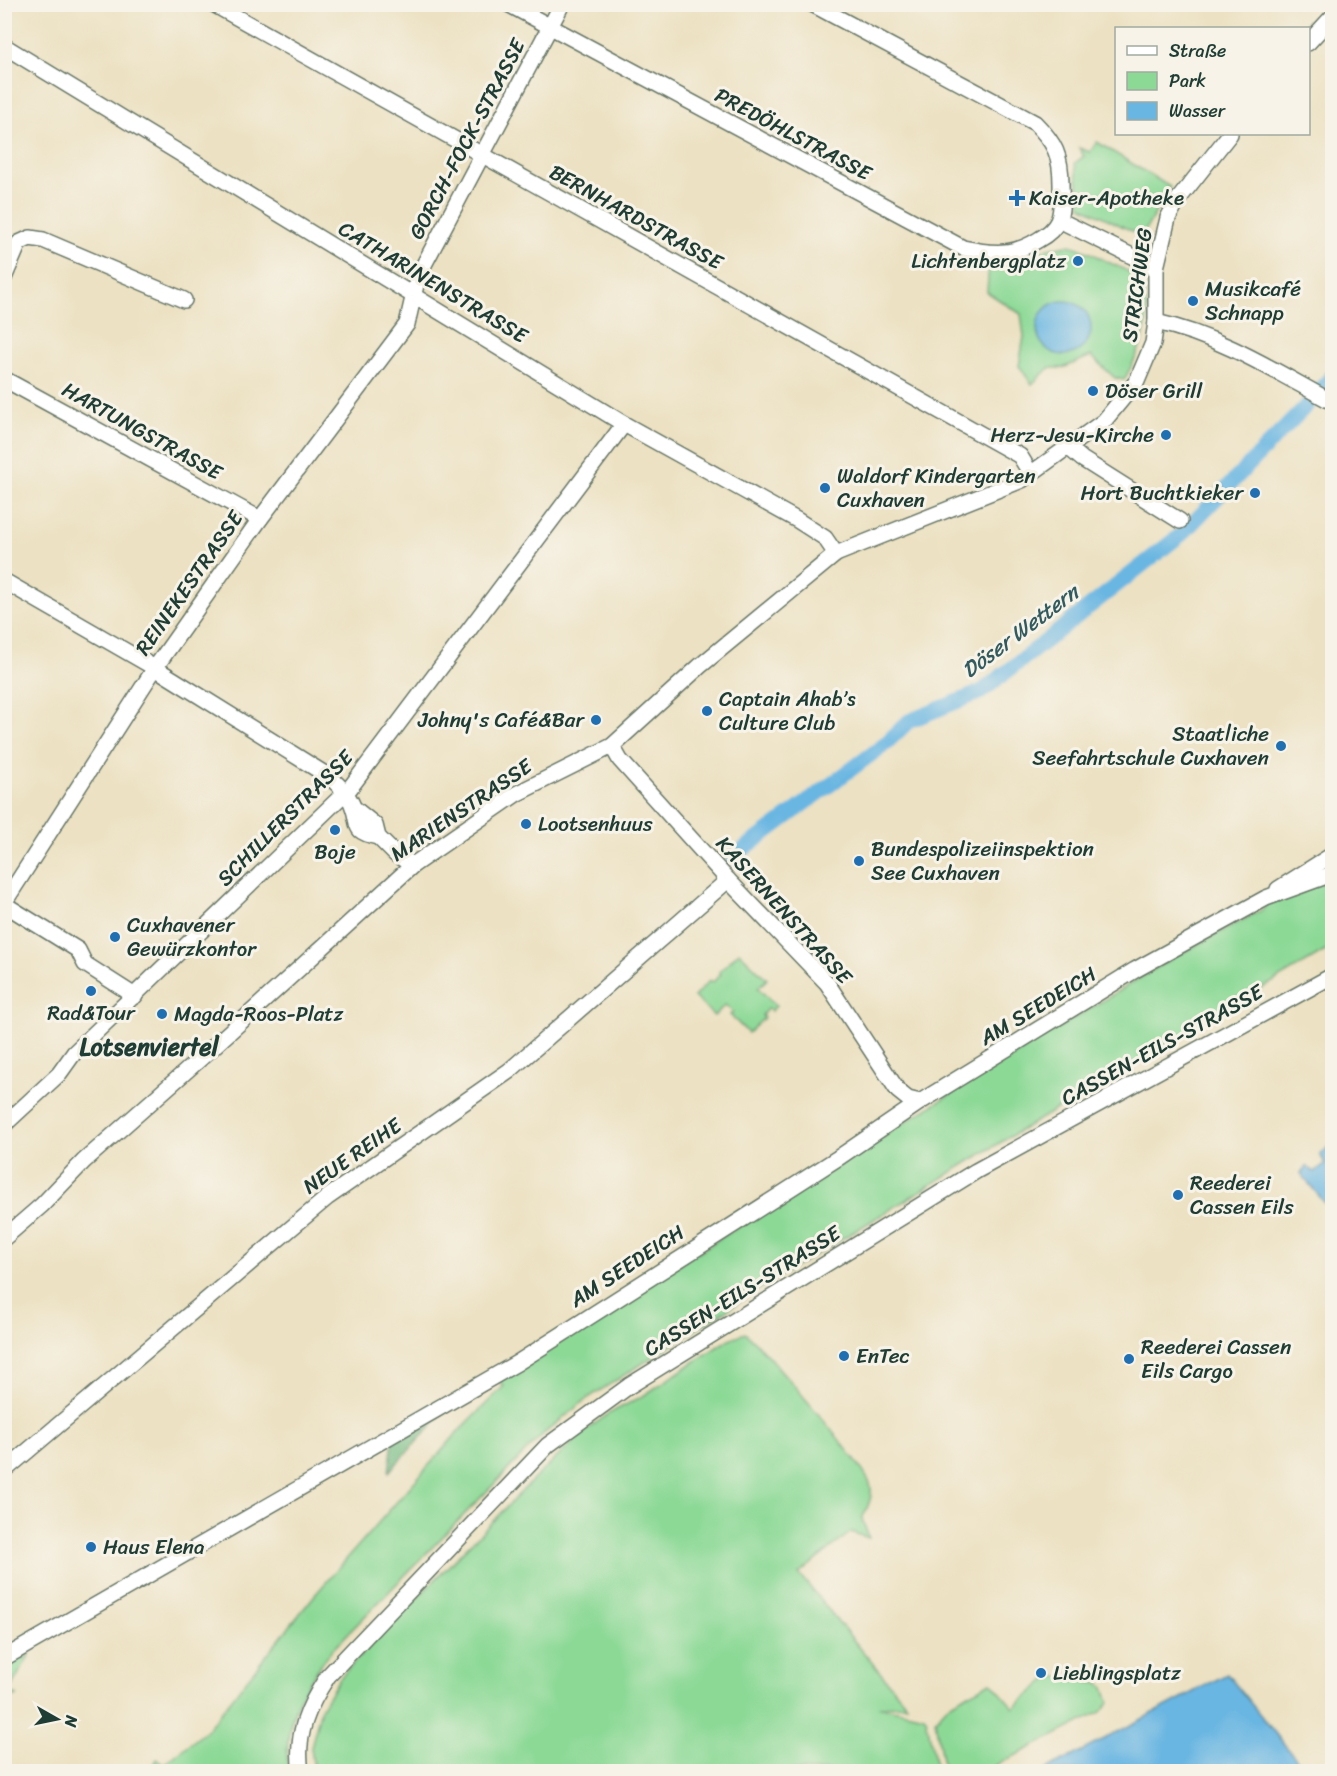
<svg xmlns="http://www.w3.org/2000/svg" width="1337" height="1776" font-family="Sriracha,sans-serif">
	<rect width="100%" height="100%" fill="#f7f3e8"/>
	<filter id="ink" filterUnits="userSpaceOnUse"><feTurbulence type="fractalNoise" baseFrequency=".0167" numOctaves="2"/><feDisplacementMap in="SourceGraphic" scale="12" xChannelSelector="R" yChannelSelector="G"/><feConvolveMatrix kernelMatrix="1 2 1 2 8 2 1 2 1" color-interpolation-filters="sRGB"/></filter>
	<filter id="wash" filterUnits="userSpaceOnUse"><feTurbulence type="fractalNoise" baseFrequency=".008" numOctaves="4" result="noise"/><feDisplacementMap in="SourceGraphic" scale="24" xChannelSelector="R" yChannelSelector="G"/><feGaussianBlur stdDeviation="1.35" result="paint"/><feColorMatrix in="noise" values="0 0 0 0 0 0 0 0 0 0 0 0 0 0 0 0 0 1.4 0 .05"/><feComposite in="paint" operator="in"/></filter>
	<g filter="url(#wash)">
		<rect width="100%" height="100%" fill="#ece1c2"/>
		<g fill="#8cd996" stroke="#568b65" stroke-width="1.5">
			<path d="M1097,142l73,45 -28,49 -61,-30 -6,-43 9,-7 -5,-8 11,4z"/>
			<path d="M1069,245c14,3 26,10 39,17 8,4 22,8 28,16 23,33 5,72 -12,102l-9,-2 -24,-22 -28,12h-14l-17,16 -13,-18 5,-29 -3,-23 -34,-22 2,-28c28,-2 52,-17 80,-19z"/>
			<path d="M1332,858v89l-321,189 -248,151 -175,111 -47,38 -209,214c-31,40 -49,68 -44,121l-138,1 7,-13 6,6 42,-33 109,-136 145,-165 45,-45 -5,-6 215,-138 157,-96 26,-19 277,-170 88,-47 37,-33z"/>
			<path d="M739,952l28,27 -9,9 18,18 -5,5 -3,-3 -6,7 2,3 -16,15 -18,-18 3,-3 -8,-7 -11,11 -20,-19 16,-17 3,2 8,-8 -2,-2z"/>
			<path d="M745,1333c18,14 119,132 125,151 4,12 -3,24 -8,35l7,19 -18,-6 -52,42 108,131 -29,1 46,10 2,2 11,53h-623l-3,-24 10,-39 18,-29 31,-33 165,-168 50,-47 25,-18 33,-17 86,-57z"/>
			<path d="M30,1654l-21,37 8,5 -7,2 -5,9v-42z"/>
			<path d="M1051,1676l49,8 4,3 5,15 -8,10 -116,59h-41l-9,-51 15,-17 41,-21 23,26z"/>
		</g>
		<path fill="#71b97f" stroke="#487b5a" stroke-width="1.5" d="M444,1412l-55,60 4,-32z"/>
		<g fill="#69b6e2" stroke="#447a8b" stroke-width="1.5">
			<circle cx="1064" cy="328" r="27"/>
			<path d="M1332,1145v67l-31,-38 5,-8 8,6 11,-8 -5,-10z"/>
			<path d="M1227,1674l79,97h-262z"/>
		</g>
		<g fill="none" stroke-linecap="round" stroke-linejoin="round">
			<g stroke="#69b6e2" stroke-width="15">
				<path d="M1323,386l9,-10"/>
				<path d="M733,857l151,-112 25,-24 72,-29 202,-159 124,-128"/>
			</g>
		</g>
	</g>
	<g filter="url(#ink)">
		<g fill="none" stroke-linecap="round" stroke-linejoin="round">
			<g stroke="#677666" stroke-width="18">
				<g id="minor">
					<path d="M213,4l807,452 11,18"/>
					<path d="M508,4l455,244c29,6 50,8 75,-8 9,-5 16,-10 20,-19 5,-11 3,-25 3,-37 0,-28 -6,-41 -26,-61l-223,-119"/>
					<path d="M1308,43l24,-26"/>
					<path d="M4,46l620,378 173,96 28,18 11,16"/>
					<path d="M1059,220l97,48"/>
					<path d="M4,278l15,-35 11,-5 13,2 141,60"/>
					<path d="M1156,322c64,14 119,49 176,80"/>
					<path d="M4,379l256,140"/>
					<path d="M1069,448l13,11 98,62"/>
					<path d="M4,581l151,87 173,108c10,8 21,18 25,31 7,19 -2,24 25,30"/>
					<path d="M612,746l8,14 108,120 99,103 71,108 10,8 12,3"/>
					<path d="M354,808l21,17 3,12 17,17 18,11"/>
					<path d="M1278,889l54,-34"/>
					<path d="M4,903l151,-235 105,-149 147,-195 11,-48 144,-272"/>
					<path d="M4,904l74,46 7,14 50,32"/>
					<path d="M4,1125l55,-51 15,-21 276,-265 274,-364"/>
					<path d="M4,1238l38,-33 42,-44 117,-103 212,-193 103,-71 96,-48 88,-80 136,-112 186,-74 82,-59 33,-40 16,-38 3,-21v-54l12,-50 9,-17 53,-67"/>
					<path d="M4,1471l324,-274 181,-126 219,-191"/>
					<path d="M4,1658l513,-295 321,-205 82,-56 215,-132 131,-72 66,-24"/>
					<path d="M301,1772c-6,-37 7,-66 27,-96l220,-231 81,-59 347,-215 356,-195"/>
				</g>
			</g>
			<use href="#minor" stroke="#fff" stroke-width="15"/>
		</g>
	</g>
	<g fill="#1f6fb2" stroke="#f7f3e8" stroke-width="2">
		<path d="M1014 189h6v6h6v6h-6v6h-6v-6h-6v-6h6z"/>
		<circle cx="1078" cy="261" r="6"/>
		<circle cx="1193" cy="301" r="6"/>
		<circle cx="1093" cy="391" r="6"/>
		<circle cx="1166" cy="435" r="6"/>
		<circle cx="825" cy="488" r="6"/>
		<circle cx="1255" cy="493" r="6"/>
		<circle cx="707" cy="711" r="6"/>
		<circle cx="596" cy="720" r="6"/>
		<circle cx="1281" cy="746" r="6"/>
		<circle cx="526" cy="824" r="6"/>
		<circle cx="335" cy="830" r="6"/>
		<circle cx="859" cy="861" r="6"/>
		<circle cx="115" cy="937" r="6"/>
		<circle cx="91" cy="991" r="6"/>
		<circle cx="162" cy="1014" r="6"/>
		<circle cx="1178" cy="1195" r="6"/>
		<circle cx="844" cy="1356" r="6"/>
		<circle cx="1129" cy="1359" r="6"/>
		<circle cx="91" cy="1547" r="6"/>
		<circle cx="1041" cy="1673" r="6"/>
	</g>
	<g text-anchor="middle" dominant-baseline="central" stroke-width="6" stroke-linejoin="round" paint-order="stroke">
		<g font-size="21" fill="#1f3d34" stroke="#f7f3e8">
			<text transform="translate(793 134) rotate(28)">PREDÖHLSTRASSE</text>
			<text transform="translate(467 139) rotate(-62)">GORCH-FOCK-STRASSE</text>
			<text transform="translate(636 217) rotate(29)">BERNHARDSTRASSE</text>
			<text transform="translate(433 282) rotate(31)">CATHARINENSTRASSE</text>
			<text transform="translate(1137 285) rotate(-82)">STRICHWEG</text>
			<text transform="translate(142 431) rotate(29)">HARTUNGSTRASSE</text>
			<text transform="translate(189 583) rotate(-55)">REINEKESTRASSE</text>
			<text transform="translate(461 810) rotate(-34)">MARIENSTRASSE</text>
			<text transform="translate(285 818) rotate(-45)">SCHILLERSTRASSE</text>
			<text transform="translate(784 910) rotate(48)">KASERNENSTRASSE</text>
			<text transform="translate(1038 1006) rotate(-31)">AM SEEDEICH</text>
			<text transform="translate(1162 1045) rotate(-29)">CASSEN-EILS-STRASSE</text>
			<text transform="translate(352 1156) rotate(-35)">NEUE REIHE</text>
			<text transform="translate(627 1266) rotate(-33)">AM SEEDEICH</text>
			<text transform="translate(742 1291) rotate(-32)">CASSEN-EILS-STRASSE</text>
		</g>
		<g font-size="21" fill="#1f3d34" stroke="#f7f3e8" text-anchor="start">
			<text x="1029" y="198">Kaiser-Apotheke</text>
			<text x="1066" y="261" text-anchor="end">Lichtenbergplatz</text>
			<text x="1205" y="289">Musikcafé<tspan x="1205" dy="24">Schnapp</tspan></text>
			<text x="1105" y="391">Döser Grill</text>
			<text x="1154" y="435" text-anchor="end">Herz-Jesu-Kirche</text>
			<text x="837" y="476">Waldorf Kindergarten<tspan x="837" dy="24">Cuxhaven</tspan></text>
			<text x="1243" y="493" text-anchor="end">Hort Buchtkieker</text>
			<text x="719" y="699">Captain Ahab’s<tspan x="719" dy="24">Culture Club</tspan></text>
			<text x="584" y="720" text-anchor="end">Johny's Café&amp;Bar</text>
			<text x="1269" y="734" text-anchor="end">Staatliche<tspan x="1269" dy="24">Seefahrtschule Cuxhaven</tspan></text>
			<text x="538" y="824">Lootsenhuus</text>
			<text x="871" y="849">Bundespolizeiinspektion<tspan x="871" dy="24">See Cuxhaven</tspan></text>
			<text x="335" y="852" text-anchor="middle">Boje</text>
			<text x="127" y="925">Cuxhavener<tspan x="127" dy="24">Gewürzkontor</tspan></text>
			<text x="91" y="1013" text-anchor="middle">Rad&amp;Tour</text>
			<text x="174" y="1014">Magda-Roos-Platz</text>
			<text x="1190" y="1183">Reederei<tspan x="1190" dy="24">Cassen Eils</tspan></text>
			<text x="1141" y="1347">Reederei Cassen<tspan x="1141" dy="24">Eils Cargo</tspan></text>
			<text x="856" y="1356">EnTec</text>
			<text x="103" y="1547">Haus Elena</text>
			<text x="1053" y="1673">Lieblingsplatz</text>
		</g>
		<g font-size="22" font-style="italic" fill="#325b60" stroke="#f7f3e8">
			<text transform="translate(1020 631) rotate(-37)">Döser Wettern</text>
		</g>
		<g font-size="24" font-weight="bold" fill="#1f3d34" stroke="#f7f3e8">
			<text x="149" y="1047">Lotsenviertel</text>
		</g>
	</g>
	<rect width="1337" height="1776" fill="none" stroke="#f7f3e8" stroke-width="24"/>
	<rect x="1115" y="27" width="195" height="108" fill="#f7f3e8" stroke="#a1aaa0" stroke-width="1.5"/>
	<rect x="1127" y="46" width="30" height="9" fill="#ffffff" stroke="#a1aaa0" stroke-width="1.5"/>
	<text x="1169" y="57" font-size="18" fill="#1f3d34">Straße</text>
	<rect x="1127" y="72" width="30" height="18" fill="#8cd996" stroke="#a1aaa0" stroke-width="1.5"/>
	<text x="1169" y="87" font-size="18" fill="#1f3d34">Park</text>
	<rect x="1127" y="102" width="30" height="18" fill="#69b6e2" stroke="#a1aaa0" stroke-width="1.5"/>
	<text x="1169" y="117" font-size="18" fill="#1f3d34">Wasser</text>
	<g transform="translate(57 1719) rotate(99)" stroke="#f7f3e8" stroke-width="4.5" paint-order="stroke">
	<path d="M0-4.5L10 22L0 15L-10 22Z" fill="#1f3d34"/>
	<text y="-9" font-size="16" font-weight="bold" text-anchor="middle" fill="#1f3d34">N</text>
	</g>
</svg>
